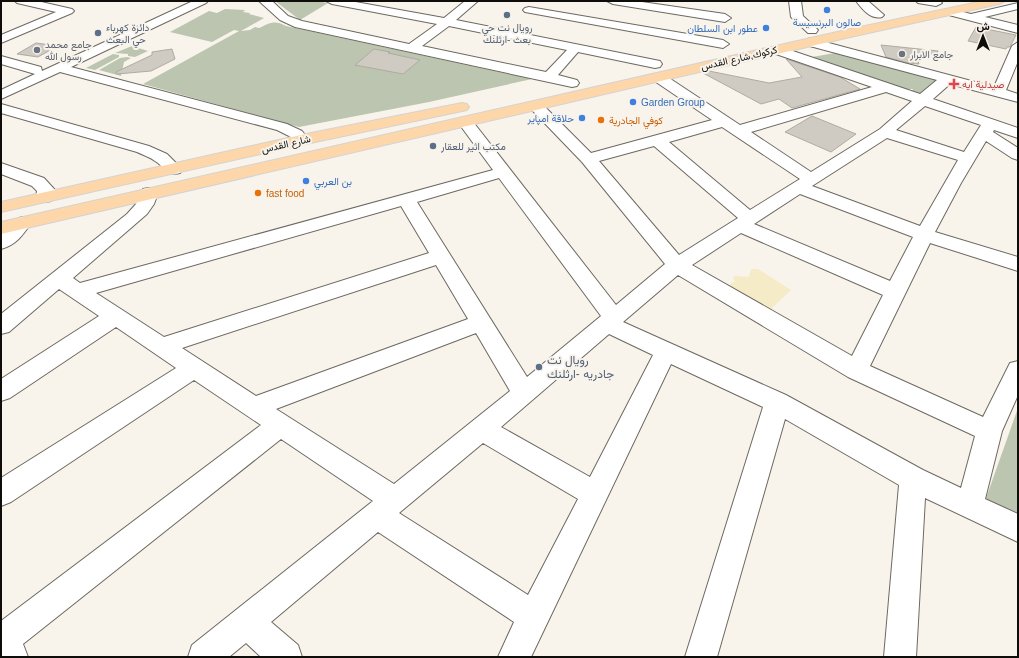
<svg xmlns="http://www.w3.org/2000/svg" width="1019" height="658" font-family="Helvetica,Vazirmatn,sans-serif">
	<rect width="100%" height="100%" fill="#f9f4eb"/>
	<g fill="#bbc5af">
		<path d="M275,1h41l12,2 -28,17z"/>
		<path d="M225,9l20,1 -2,2 7,1 -1,1 15,4 -23,13 9,-1 5,-3 4,1c12,-6 16,-8 27,-2l246,53 -103,23 -130,25 -156,-43 96,-53 -5,-1 -22,12 -42,-10 39,-21 8,2z"/>
		<path d="M132,46l16,5 -13,6 -7,-1v-2l-13,-1z"/>
		<path d="M835,53l103,27 -14,16 -12,-5 1,-2h-15l-86,-32z"/>
		<path d="M113,54l6,1v2l-24,13 -9,-2z"/>
		<path d="M127,57l4,1 -7,4 -3,14 -22,-6 21,-12z"/>
		<path d="M1018,408v109l-33,-16z"/>
	</g>
	<path fill="#f5ebc6" d="M751,269h7l33,21 -22,21 -41,-24 4,-5h3l-2,-4 2,-2 14,1z"/>
	<g fill="#d0cbc2" stroke="#afaba2">
		<path d="M976,27l40,8 -6,12h-3l-1,2 -38,-8z"/>
		<path d="M36,43l22,3 -20,11 -21,-3z"/>
		<path d="M881,45l57,6v1l-21,6 2,6 -11,-1 -22,-6z"/>
		<path d="M172,49l3,10 -24,12 -34,3 -1,-2 36,-17v-3z"/>
		<path d="M374,49l16,3 -2,1 32,7 -17,14 -48,-9z"/>
		<path d="M786,59l54,18 20,12 -68,19 -13,-9 -18,5 -58,-31 6,-2 60,12 33,-6z"/>
		<path d="M812,116l44,18 -25,18 -46,-20z"/>
	</g>
	<g fill="none" stroke-linecap="round" stroke-linejoin="round">
		<g stroke="#6d6961" stroke-width="2">
			<g id="minor">
				<path d="M15,1h22l35,8 2,2 -2,2 -71,30v-8l55,-23 -39,-9z"/>
				<path d="M193,1h15l-2,2 -135,64 216,57 15,7 7,9 -2,3h-12l-4,-6 -14,-7 -217,-58 -59,27v-9l34,-16 -34,-10v-8l40,11 1,4z"/>
				<path d="M259,1h13l16,15 14,5 107,23 28,-20 -105,-20 -6,-3h24l94,17 21,-17h13l-22,19 199,40 5,1 2,3 -2,3 -5,1 -77,-16 -20,23 19,5 2,3 -2,3 -5,1 -277,-60 -15,-7zM449,26l118,24 -21,22 -124,-26z"/>
				<path d="M607,1h28l90,13 6,4 -6,4 -112,-18z"/>
				<path d="M789,1h12l2,15 15,14 -2,3h-8l-17,-16z"/>
				<path d="M856,1h12l16,14 -2,2c-11,3 -20,-8 -26,-16z"/>
				<path d="M916,1h24l2,2 -6,3 -18,-3z"/>
				<path d="M1018,3v6l-33,8 33,8v8l-73,-19 -2,-2 6,-3 22,5z"/>
				<path d="M529,7l194,33 6,4 -6,4 -198,-36 -2,-2 2,-2z"/>
				<path d="M810,38l184,49 18,-41 6,-4v19l-12,29 12,4v8l-68,-18 -17,15 85,29v10l-24,-8 -1,2 25,16v12l-6,-2 -26,-17 -25,42 -26,49 83,25v14l-88,-28 -60,123 113,51 27,-54 8,-2v34l-16,36 -17,68 33,15v28l-93,-44 -9,159h-32l15,-172 -114,-66 -68,238h-32l78,-250 -92,-43 -140,293h-33l16,-35 -136,-90 -107,90 27,23 4,12h-41l-15,-14 -17,14h-41l4,-12 181,-144 -92,-62 -258,205 5,13h-27v-36l260,-196 -67,-45 -183,122 -10,4v-28l175,-110 -60,-41 -106,71 -9,3v-22l98,-63 -40,-27 -50,43 -8,2v-20l126,-100 9,-10 7,-15 6,-1 6,1 3,4 -4,11 -7,10 -74,64 7,5 413,-113 -36,-49 3,-3h10l146,187 49,-41 -83,-102 -52,-54 -2,-3 2,-3h10l51,51 121,-33 -59,-40 -2,-3 2,-3h10l77,51 132,-38 -99,-34 -1,-3 6,-4 142,48 17,-14 -131,-35 -2,-3zM886,92l26,9 -32,28 -69,43 -60,-40zM925,106l56,19 -17,27 -68,-22zM722,127l78,52 -50,31 -81,-68zM887,138l71,22 -38,66 -108,-40zM654,146l84,72 -59,37 -80,-94zM499,178l102,138 -74,61 -110,-175zM800,194l113,43 -23,44 -136,-57zM401,206l28,47 -265,84 -68,-44zM741,233l142,62 -31,61 -160,-91zM436,265l32,54 -212,77 -74,-48zM678,275l170,102 127,59 -14,52 -38,-18 -137,-75 -163,-73zM476,333l34,58 -116,93 -118,-75zM609,334l44,21 -63,122 -89,-50zM483,443l95,56 -50,96 -129,-82z"/>
				<path d="M1,104l148,42 18,8 15,15 -2,4c-13,3 -15,-6 -25,-12 -5,-4 -12,-6 -18,-9l-136,-39z"/>
				<path d="M1,163l43,15 11,12 -4,11 -6,1 -6,-1 -3,-4 1,-6 -5,-5 -31,-12z"/>
				<path d="M22,217l7,2 2,4c-8,12 -15,22 -30,26v-15c8,-5 11,-14 21,-17z"/>
			</g>
		</g>
		<g stroke="#d4d3d3" stroke-width="2">
			<g id="major">
				<path d="M983,1h22l-6,3 -153,34 -845,196v-12l845,-192z"/>
				<path d="M462,103l5,1 2,3 -2,3 -166,35 -300,67v-10l300,-67z"/>
			</g>
		</g>
		<use href="#minor" fill="#fff" fill-rule="evenodd"/>
		<use href="#major" fill="#fdd7a9" fill-rule="evenodd"/>
	</g>
	<g fill="#3f7fe0" stroke="#f9f4eb" stroke-width="1.5">
		<circle cx="827" cy="10" r="4"/>
		<circle cx="766" cy="28" r="4"/>
		<circle cx="633" cy="102" r="4"/>
		<circle cx="582" cy="118" r="4"/>
		<circle cx="306" cy="181" r="4"/>
	</g>
	<g fill="#5c6f8a" stroke="#f9f4eb" stroke-width="1.5">
		<circle cx="507" cy="15" r="4"/>
		<circle cx="98" cy="33" r="4"/>
		<circle cx="433" cy="146" r="4"/>
		<circle cx="539" cy="367" r="4"/>
	</g>
	<g fill="#6b7280" stroke="#f9f4eb" stroke-width="1.5">
		<circle cx="37" cy="50" r="4"/>
		<circle cx="902" cy="54" r="4"/>
	</g>
	<path fill="#e0444e" stroke="#f9f4eb" stroke-width="1.5" d="M952 78h4v4h4v4h-4v4h-4v-4h-4v-4h4z"/>
	<g fill="#e8710a" stroke="#f9f4eb" stroke-width="1.5">
		<circle cx="601" cy="120" r="4"/>
		<circle cx="258" cy="193" r="4"/>
	</g>
	<g text-anchor="middle" dominant-baseline="central" stroke-width="4" stroke-linejoin="round" paint-order="stroke">
		<g font-size="10" fill="#366cbe" stroke="#f9f4eb" text-anchor="end">
			<text x="827" y="22" text-anchor="middle">صالون البرنسيسة</text>
			<text x="758" y="28">عطور ابن السلطان</text>
			<text x="641" y="102" text-anchor="start">Garden Group</text>
			<text x="574" y="118">حلاقة امپاير</text>
			<text x="314" y="181" text-anchor="start">بن العربي</text>
		</g>
		<g font-size="10" fill="#4e5e75" stroke="#f9f4eb" text-anchor="start">
			<text x="106" y="27">دائرة كهرباء<tspan x="106" dy="12">حي البعث</tspan></text>
			<text x="507" y="27" text-anchor="middle">رويال نت حي<tspan x="507" dy="12">بعث -ارثلنك</tspan></text>
			<text x="441" y="146">مكتب اثير للعقار</text>
		</g>
		<g font-size="10" fill="#5b616d" stroke="#f9f4eb" text-anchor="start">
			<text x="45" y="44">جامع محمد<tspan x="45" dy="12">رسول الله</tspan></text>
			<text x="910" y="54">جامع الابرار</text>
		</g>
		<g font-size="10" fill="#0f0d0a" stroke="#f9f4eb">
			<text transform="translate(739 58) rotate(-13)">كركوك,شارع القدس</text>
			<text transform="translate(286 144) rotate(-13)">شارع القدس</text>
		</g>
		<g font-size="10" fill="#be3a42" stroke="#f9f4eb" text-anchor="start">
			<text x="962" y="84">صیدلیة ایە</text>
		</g>
		<g font-size="10" fill="#c56008" stroke="#f9f4eb" text-anchor="start">
			<text x="609" y="120">كوفي الجادرية</text>
			<text x="266" y="193">fast food</text>
		</g>
		<g font-size="12" fill="#4e5e75" stroke="#f9f4eb" text-anchor="start">
			<text x="547" y="360">رويال نت<tspan x="547" dy="14">جادريه -ارثلنك</tspan></text>
		</g>
	</g>
	<rect width="1019" height="658" fill="none" stroke="#0f0d0a" stroke-width="4"/>
	<g transform="translate(983 36)" stroke="#f9f4eb" stroke-width="3" paint-order="stroke">
	<path d="M0-3L7 15L0 10L-7 15Z" fill="#0f0d0a"/>
	<text y="-6" font-size="11" font-weight="bold" text-anchor="middle" fill="#0f0d0a">ش</text>
	</g>
</svg>
